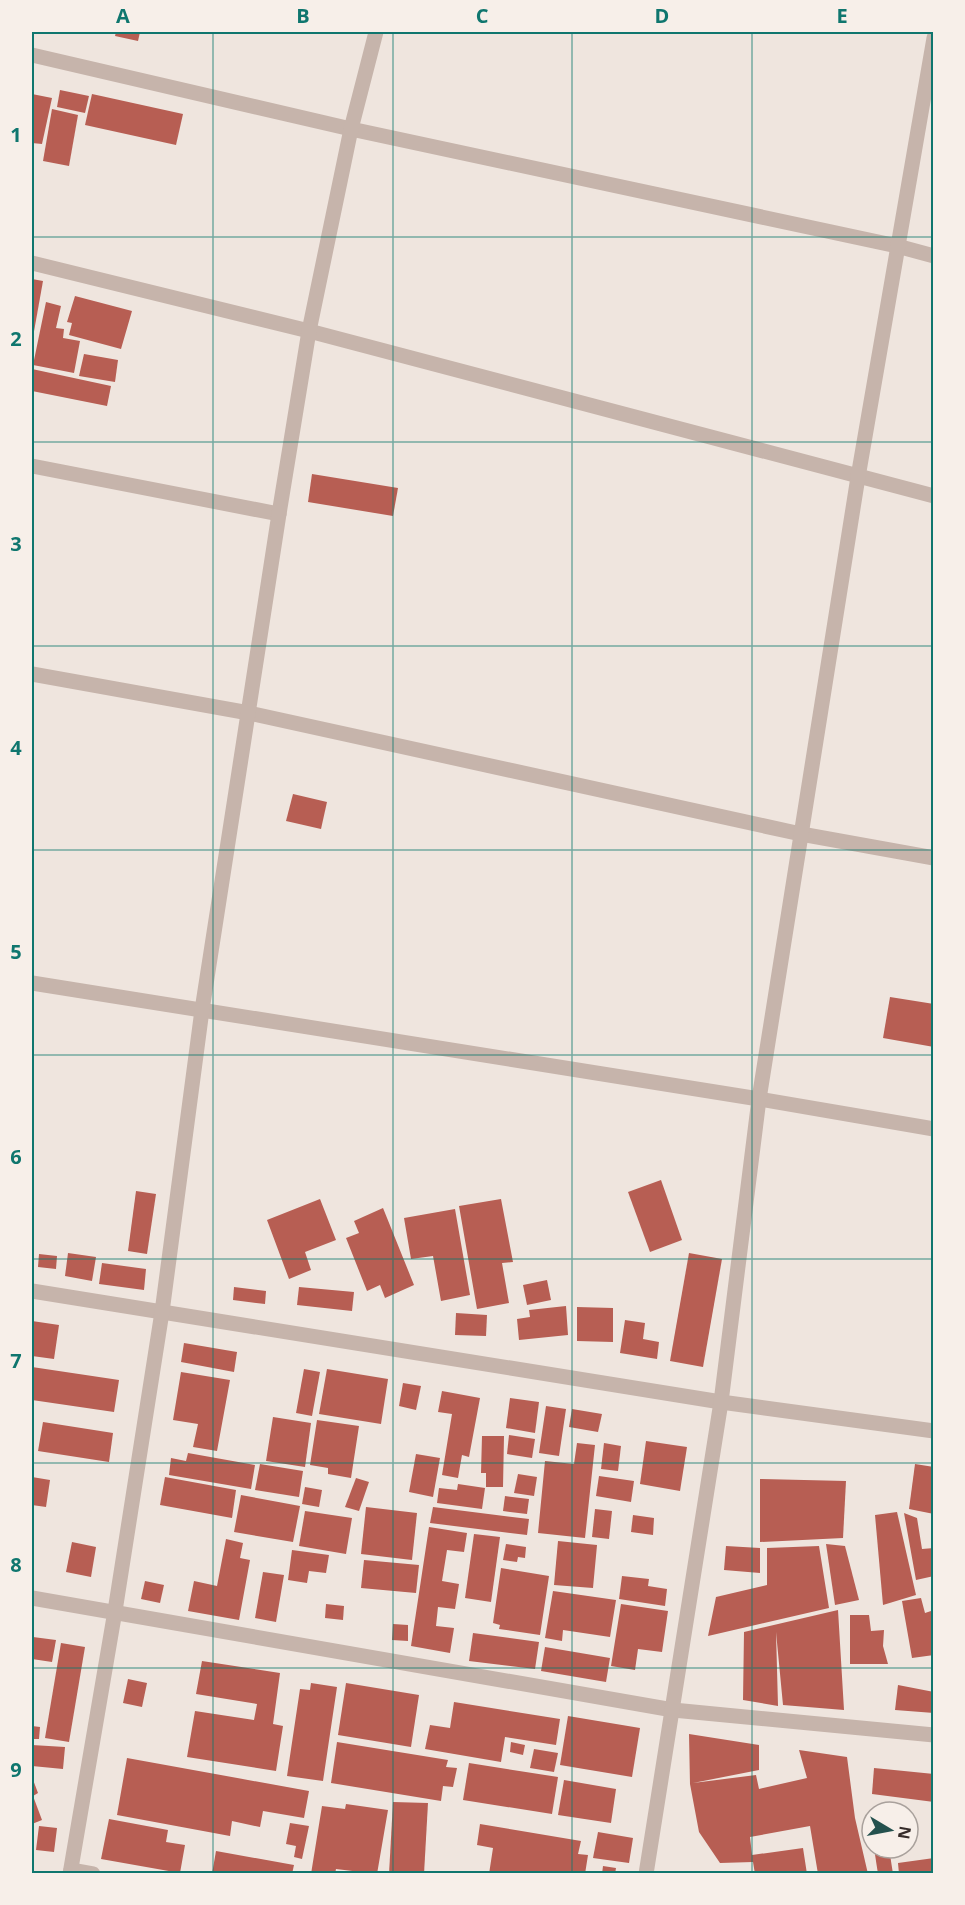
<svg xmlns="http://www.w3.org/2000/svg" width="965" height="1905" font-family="'Open Sans',sans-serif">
	<rect width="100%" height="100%" fill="#efe5de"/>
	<g fill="#b75e53">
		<path d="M116,32h24l-2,9 -23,-5z"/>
		<path d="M60,90l29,6 -4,17 -28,-6z"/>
		<path d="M32,94l20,4 -10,46 -10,-1z"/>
		<path d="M92,94l91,20 -7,31 -91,-20z"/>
		<path d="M52,109l26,6 -9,51 -26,-5z"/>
		<path d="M32,279l11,2 -10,56h-1z"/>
		<path d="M75,296l57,15 -11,38 -52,-14 3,-12 -5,-1z"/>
		<path d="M46,302l15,4 -5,22 8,1 -1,9 17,3 -6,32 -41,-8z"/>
		<path d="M84,354l34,6 -3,22 -36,-6z"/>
		<path d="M32,369l79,17 -4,20 -75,-15z"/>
		<path d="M312,474l86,14 -5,28 -85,-14z"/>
		<path d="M293,794l34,8 -6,27 -35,-8z"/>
		<path d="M890,997l44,7v43l-51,-9z"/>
		<path d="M661,1180l21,60 -32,12 -22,-60z"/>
		<path d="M136,1191l20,3 -9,60 -19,-3z"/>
		<path d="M320,1199l16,41 -31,12 6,18 -22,9 -22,-59z"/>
		<path d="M501,1199l12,63 -11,1 7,40 -32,6 -18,-103z"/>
		<path d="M383,1208l31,77 -29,13 -5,-13 -13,6 -21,-53 13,-5 -5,-12z"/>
		<path d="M455,1209l15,86 -29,6 -8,-45 -22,3 -7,-41z"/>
		<path d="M68,1253l28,4 -4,24 -27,-5z"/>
		<path d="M689,1253l33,6 -19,108 -33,-6z"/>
		<path d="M39,1254l18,2 -1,13 -18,-2z"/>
		<path d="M102,1263l44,6 -2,21 -45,-6z"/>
		<path d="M547,1280l4,20 -24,5 -4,-20z"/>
		<path d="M234,1287l32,4 -1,13 -32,-4z"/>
		<path d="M299,1287l55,5 -2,19 -55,-6z"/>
		<path d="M566,1306l2,29 -49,5 -2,-21 13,-2 -1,-7z"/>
		<path d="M577,1307l36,1v34l-36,-1z"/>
		<path d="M456,1313l31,2 -1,21 -31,-1z"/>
		<path d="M625,1320l20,3 -2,16 16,3 -2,17 -37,-6z"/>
		<path d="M32,1321l27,4 -5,34 -22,-3z"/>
		<path d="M184,1343l53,9 -3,20 -53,-10z"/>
		<path d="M32,1367l87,13 -5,32 -82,-12z"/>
		<path d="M304,1369l16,3 -8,44 -16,-3z"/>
		<path d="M327,1369l61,10 -7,45 -62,-10z"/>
		<path d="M181,1372l49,8 -13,71 -24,-4 5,-23 -25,-4z"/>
		<path d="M403,1383l18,3 -5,24 -17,-4z"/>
		<path d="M442,1391l38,7 -11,59 -7,-2 -4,23 -16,-3 10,-61 -14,-2z"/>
		<path d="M510,1398l29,4 -4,31 -29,-5z"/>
		<path d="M546,1406l20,3 -7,47 -20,-3z"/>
		<path d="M572,1409l30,5 -4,18 -29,-5z"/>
		<path d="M273,1417l38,6 -6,44 -39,-6z"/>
		<path d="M317,1420l42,6 -8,52 -23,-4v-6l-18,-3z"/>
		<path d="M43,1422l70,11 -4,29 -71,-11z"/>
		<path d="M509,1435l26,4 -3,19 -25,-4z"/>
		<path d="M482,1436h22l-1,51h-17v-14h-5z"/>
		<path d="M646,1441l41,6 -7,44 -40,-7z"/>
		<path d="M577,1443l18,2 -10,93 -47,-5 7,-72 29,3z"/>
		<path d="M604,1443l17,3 -3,25 -17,-2z"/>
		<path d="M188,1453l67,12 -4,24 -82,-14 2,-17 15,3z"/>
		<path d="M416,1454l24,4 -7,39 -24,-5z"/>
		<path d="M260,1464l43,7 -4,26 -44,-7z"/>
		<path d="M915,1464l19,3v47l-25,-5z"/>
		<path d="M518,1474l19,3 -3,19 -20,-3z"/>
		<path d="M599,1476l35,5 -3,21 -35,-6z"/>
		<path d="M32,1477l18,3 -4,27 -14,-2z"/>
		<path d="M165,1477l71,13 -4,28 -72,-13z"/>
		<path d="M356,1478l13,4 -10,29 -14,-4z"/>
		<path d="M760,1479l86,2 -3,57 -83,4z"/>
		<path d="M458,1484l27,4 -3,21 -45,-6 2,-15 18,2z"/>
		<path d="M305,1487l17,3 -3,17 -17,-3z"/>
		<path d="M241,1495l59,11 -7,36 -59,-10z"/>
		<path d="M505,1496l24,3 -2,15 -24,-3z"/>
		<path d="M366,1507l51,6 -5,47 -51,-6z"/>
		<path d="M433,1507l96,12 -2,16 -97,-12z"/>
		<path d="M595,1509l17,2 -3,28 -17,-2z"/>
		<path d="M305,1511l47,7 -6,36 -47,-8z"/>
		<path d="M897,1512l19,83 -33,10 -8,-90z"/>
		<path d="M904,1513l13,5 5,31 12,-1v28l-18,4z"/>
		<path d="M633,1515l21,3 -1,17 -22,-3z"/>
		<path d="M429,1527l38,6 -3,19 -17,-2 -5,31 17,3 -4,25 -17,-2 -2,19 18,2 -4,25 -39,-7z"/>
		<path d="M474,1534l26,3 -9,65 -26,-4z"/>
		<path d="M226,1539l17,4 -3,15 10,2 -11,60 -51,-9 6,-30 23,5z"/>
		<path d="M558,1541l39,4 -4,43 -39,-3z"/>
		<path d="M72,1542l24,5 -5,30 -25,-5z"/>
		<path d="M506,1544l20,3 -1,11 -7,-1 -1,5 -14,-2z"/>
		<path d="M826,1544l19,2 14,54 -24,5z"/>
		<path d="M726,1546l34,2v25l-36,-3z"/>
		<path d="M819,1546l10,62 -121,28 8,-39 51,-12v-37z"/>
		<path d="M292,1550l37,5 -3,18 -17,-2 -2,12 -19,-3z"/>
		<path d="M364,1560l55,5 -3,28 -55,-5z"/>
		<path d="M501,1568l48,8 -9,59 -41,-6 1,-4 -7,-2z"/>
		<path d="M263,1572l21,3 -8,47 -21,-4z"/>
		<path d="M622,1576l27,3 -1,7 19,3 -2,17 -46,-7z"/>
		<path d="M145,1581l19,4 -4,18 -19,-4z"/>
		<path d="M553,1591l63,9 -6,37 -47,-7 -1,11 -17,-3z"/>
		<path d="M921,1598l4,15 9,-3v45l-22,3 -10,-57z"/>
		<path d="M326,1604l18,2 -1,14 -18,-2z"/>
		<path d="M621,1604l47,7 -6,41 -24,-3 -3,21 -24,-4z"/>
		<path d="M838,1610l6,100 -61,-5 -7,-73 2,74 -35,-6 1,-68z"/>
		<path d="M850,1615h19l2,16 13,-1 -1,16 5,18h-38z"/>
		<path d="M393,1624l15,1v16l-16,-1z"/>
		<path d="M473,1633l66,9 -4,27 -66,-8z"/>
		<path d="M33,1637l23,3 -4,22 -20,-3z"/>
		<path d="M61,1643l24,4 -16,95 -24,-4z"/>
		<path d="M545,1647l65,11 -4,24 -65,-11z"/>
		<path d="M202,1661l78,12 -7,51 10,2 -7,45 -89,-14 8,-46 59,9 3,-16 -61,-10z"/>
		<path d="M128,1679l19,4 -5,24 -19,-4z"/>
		<path d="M311,1683l26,4 -14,94 -36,-5 13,-87 10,1z"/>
		<path d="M346,1683l73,12 -8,52 -73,-12z"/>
		<path d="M898,1685l36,7v21l-39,-3z"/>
		<path d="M454,1702l106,17 -4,26 -51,-8 -4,25 -76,-13 5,-24 20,3z"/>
		<path d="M568,1716l72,12 -8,49 -72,-12z"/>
		<path d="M32,1726l8,1 -1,12h-7z"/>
		<path d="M689,1734l70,11v25l-66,13 63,-8 3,14 48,-11 -8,-28 48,7 8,61 13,56h-50l-8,-48 -60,11 2,18 51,-7 4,26h-52l-2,-12 -33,1 -21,-31 -9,-48z"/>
		<path d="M337,1742l111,18 -2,7 11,1 -4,19 -10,-1 -2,15 -110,-18z"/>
		<path d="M511,1742l14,3 -2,10 -13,-3z"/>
		<path d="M32,1745l33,2 -2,22 -31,-3z"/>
		<path d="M534,1749l24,4 -4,19 -24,-4z"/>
		<path d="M127,1758l182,33 -5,27 -41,-7 -3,16 -28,-6 -2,15 -113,-21z"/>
		<path d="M469,1763l89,14 -6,37 -89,-14z"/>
		<path d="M874,1768l60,6v28l-62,-8z"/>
		<path d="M32,1777l6,16 -5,3 9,24 -10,4z"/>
		<path d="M564,1780l52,9 -5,34 -53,-8z"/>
		<path d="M393,1802l35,1 -4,71h-35z"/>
		<path d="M346,1804l42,6 -11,64 -41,-5 -1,5h-24l11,-68 23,3z"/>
		<path d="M109,1819l59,11 -2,12 19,3 -5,28 -79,-14z"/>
		<path d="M290,1823l19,3 -7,33 -8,-2 2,-11 -10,-2z"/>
		<path d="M480,1824l101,17 -3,13 10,1 -3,19h-96l4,-26 -16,-3z"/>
		<path d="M39,1826l18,2 -3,24 -18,-2z"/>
		<path d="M598,1832l35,6 -4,25 -36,-5z"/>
		<path d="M874,1848h15l4,26h-15z"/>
		<path d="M216,1851l78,14 -2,9h-80z"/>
		<path d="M934,1858v16h-35l-1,-11z"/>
		<path d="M603,1866l13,2 -1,6h-13z"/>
	</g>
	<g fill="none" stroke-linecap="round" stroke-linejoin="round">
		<g stroke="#c6b4ab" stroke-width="15">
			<path d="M32,55l319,74 546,117 37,10"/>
			<path d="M32,263l277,68 625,165"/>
			<path d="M32,466l247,48"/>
			<path d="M32,674l217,39 552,121 133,24"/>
			<path d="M32,983l727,116 175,30"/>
			<path d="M32,1291l689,111 213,29"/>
			<path d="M32,1598l641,112 261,25"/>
			<path d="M71,1870l22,4"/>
			<path d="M70,1874l45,-263 47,-299 40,-302 77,-496 30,-183 42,-202 25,-97"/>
			<path d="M646,1874l75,-472 38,-303 99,-622 76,-439"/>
		</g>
	</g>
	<path fill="none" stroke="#0f766e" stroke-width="1.5" stroke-opacity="0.55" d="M213,32v1842M393,32v1842M572,32v1842M752,32v1842M32,237h902M32,442h902M32,646h902M32,850h902M32,1055h902M32,1259h902M32,1463h902M32,1668h902"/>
	<rect width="965" height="1905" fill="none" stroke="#f7efe9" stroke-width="66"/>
	<g transform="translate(890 1830) rotate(100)"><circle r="28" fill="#f7efe9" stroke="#a9a19c" stroke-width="1.5"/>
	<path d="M0-4.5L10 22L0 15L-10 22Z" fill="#24514e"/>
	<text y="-9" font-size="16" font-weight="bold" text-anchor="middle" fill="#352b29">N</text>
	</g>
	<rect x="33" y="33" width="899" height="1839" fill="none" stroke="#0f766e" stroke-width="2"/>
	<g font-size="20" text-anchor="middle" font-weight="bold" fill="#0f766e">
		<text x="123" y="23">A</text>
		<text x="303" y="23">B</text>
		<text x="482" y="23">C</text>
		<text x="662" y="23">D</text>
		<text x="842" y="23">E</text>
		<text x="16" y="142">1</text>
		<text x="16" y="346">2</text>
		<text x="16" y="551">3</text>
		<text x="16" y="755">4</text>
		<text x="16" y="959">5</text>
		<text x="16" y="1164">6</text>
		<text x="16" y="1368">7</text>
		<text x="16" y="1572">8</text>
		<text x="16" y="1777">9</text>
	</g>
</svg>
